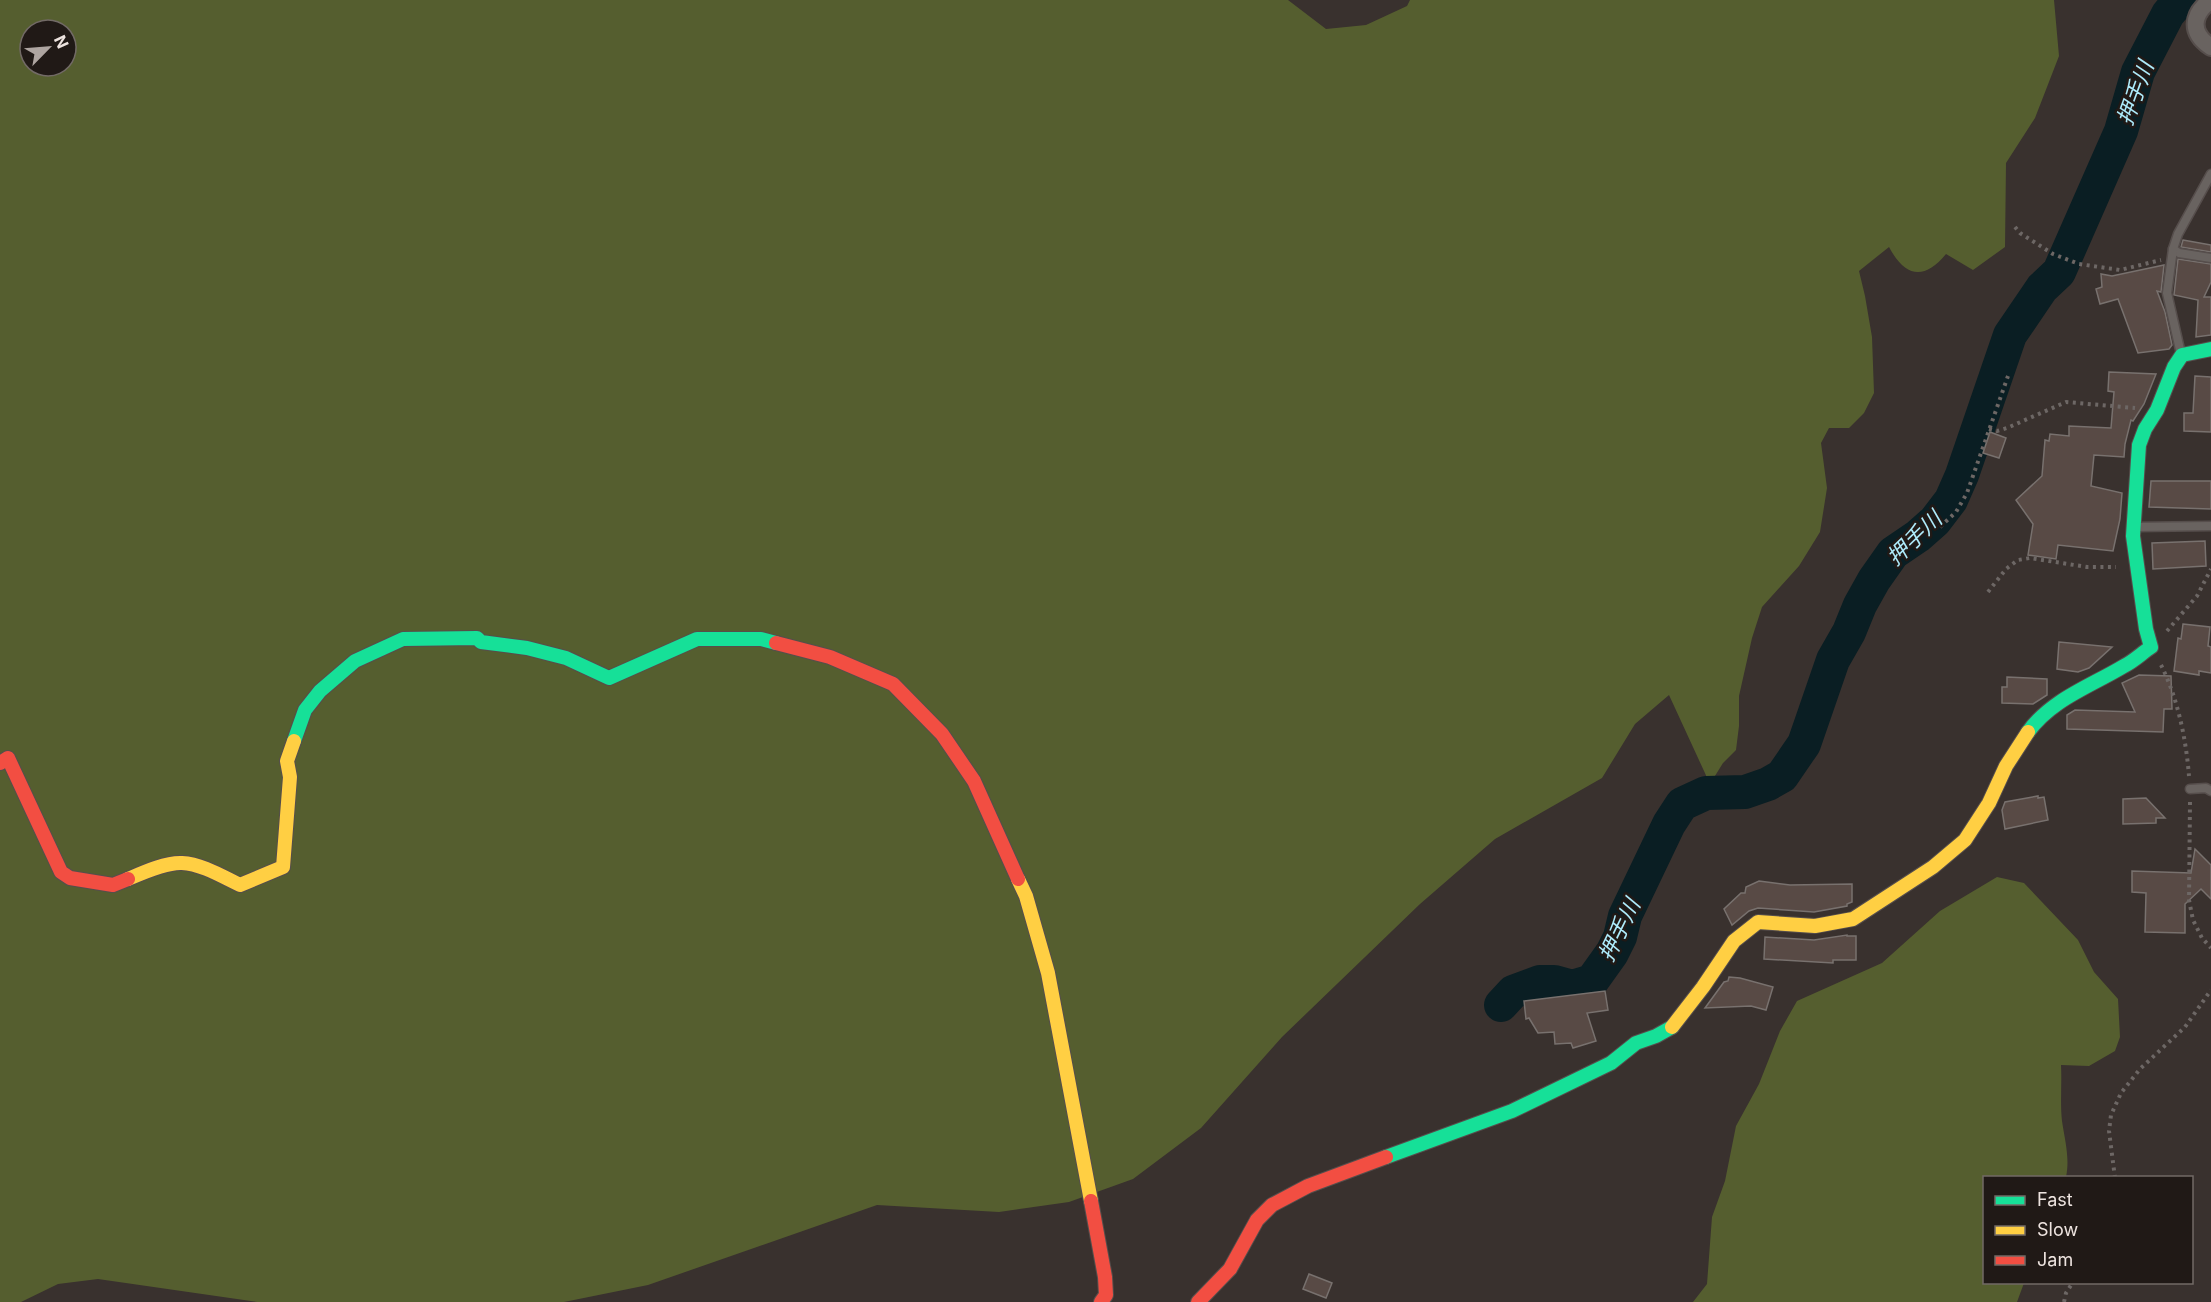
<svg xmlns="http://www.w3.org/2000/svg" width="2211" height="1302" font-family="Inter,'Noto Sans JP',sans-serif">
	<rect width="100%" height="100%" fill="#39312e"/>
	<g fill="#555e2f" fill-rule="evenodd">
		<path d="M0,0h1288l38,29 40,-4 41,-19 3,-6h644l5,56 -24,62 -29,45 -1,84 -32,23 -27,-16c-22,27 -41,23 -57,-7l-30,24 6,25 7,41 2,56 -10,20 -15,15h-20l-8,15 6,45 -7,44 -21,34 -37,41 -10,31 -13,58v30l-3,24 -13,13 -13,21 -41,-89 -34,29 -33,54 -107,61 -75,65 -138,133 -81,91 -68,51 -64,23 -70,10 -122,-7 -229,80 -84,17h-307l-159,-23 -40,5 -37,18h-21zM30,30h36v36h-36z"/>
		<path d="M1997,877l27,6 54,57 16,32 24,27 2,38 -5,14 -26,15 -28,-1c1,18 -1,38 1,56 3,20 8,37 4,56l-82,1v104l40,1 -7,19h-324l14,-18 5,-67 13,-36 11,-55 23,-42 21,-53 17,-30 85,-38 58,-52z"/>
	</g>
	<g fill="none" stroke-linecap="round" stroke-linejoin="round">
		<path stroke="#0a1e23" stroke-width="34" d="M1501,1005l12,-13 27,-10h14l18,5 20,-6 20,-28 8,-16 5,-21 44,-92 13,-20 24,-11 39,-1 23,-8 14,-8 22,-32 29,-84 16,-28 11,-27 14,-25 19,-27 25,-17 17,-15 16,-21 11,-25 48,-140 32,-47 17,-16 62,-141 17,-59 30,-58 12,-14"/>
	</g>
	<g fill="#584a45" stroke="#78716e" stroke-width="1.5">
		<path d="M2183,240l28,5v7l-30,-5z"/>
		<path d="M2178,259l33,5v18l-7,15h7v38l-15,2 2,-37 -24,-5z"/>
		<path d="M2164,265l-3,27 -4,-1 8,21 7,33 -3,4 -31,4 -20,-54 -18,5 -4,-15 6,-2 -1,-13 11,2z"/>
		<path d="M2109,372l47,2 -12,30 -11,17 -2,-1 -6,24 -1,13 -30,-2 -3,31 31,7 -2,26 -7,32 -55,-6 -2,14 -28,-4 5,-31 -17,-24 26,-24 3,-36 4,1 1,-7 19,2v-10l42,2 3,-36 -6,-1z"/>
		<path d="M2195,376l16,1v55l-27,-1v-18h9z"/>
		<path d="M1990,432l16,6 -7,20 -16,-5z"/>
		<path d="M2151,481h60v28l-62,-2z"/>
		<path d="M2205,541l1,25 -53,3 -1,-26z"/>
		<path d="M2183,624l27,3 -2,19 3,1v26l-12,-2v4l-25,-4 4,-33 3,1z"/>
		<path d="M2059,642l53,5 -23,21 -11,4 -21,-3z"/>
		<path d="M2139,675l32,1 1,33h-8l-1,23 -96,-3v-14l8,-5 60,2 -13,-29z"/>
		<path d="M2007,677l40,2v16l-14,9 -31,-1v-16h5z"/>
		<path d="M2038,796v2l6,-1 4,23 -43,9 -3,-19 3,-8z"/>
		<path d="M2146,798l19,20h-9v5l-33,1v-25z"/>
		<path d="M2195,849l16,16v34l-10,-10 -16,15v29l-40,-1 1,-39 -14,-1v-21l59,2z"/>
		<path d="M1759,881l31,4 62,-1v18l-5,2v2l-33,6 -56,-4 -9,3 -17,14 -8,-16 17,-16h4l1,-6z"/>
		<path d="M1847,935v1h9v24h-23v3l-69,-4 1,-22 49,3z"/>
		<path d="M1729,977l11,1 33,9 -7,23 -15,-4 -46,2 19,-26 4,-1z"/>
		<path d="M1605,991l3,19 -21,3 9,28 -23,7 -2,-5 -16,1 -1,-12 -16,1 -9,-15 -3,1 -2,-18z"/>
		<path d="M1309,1274l23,9 -6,15 -23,-9z"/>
	</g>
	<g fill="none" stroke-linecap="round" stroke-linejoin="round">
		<g stroke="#564e4c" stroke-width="11">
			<g id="lane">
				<path d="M2173,249l6,4 32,5"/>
				<path d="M2181,354l-14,-61 6,-44 5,-15 33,-60"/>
				<path d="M2136,527l75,-1"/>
				<path d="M2190,789l16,-1 5,3"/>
			</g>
		</g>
		<g stroke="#564e4c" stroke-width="20">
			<path id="street" d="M2211,0c-20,15 -21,33 0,47"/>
		</g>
		<g stroke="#564e4c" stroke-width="16">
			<g id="fast">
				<path d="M2028,732c24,-33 63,-46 96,-66 10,-5 18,-13 27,-19l-5,-18 -13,-93 6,-91 6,-16 12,-19 17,-43 8,-12 29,-6"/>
				<path d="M294,741l11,-31 15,-19 35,-30 48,-22 74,-1 4,4 46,6 39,10 43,20 88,-39h64l15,4"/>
				<path d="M1386,1157l126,-46 99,-48 25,-20 20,-7 16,-9"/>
			</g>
		</g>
		<g stroke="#564e4c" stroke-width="16">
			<g id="slow">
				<path d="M128,879c14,-6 38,-17 54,-16 20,1 41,14 58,22l43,-18 7,-90 -3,-16 7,-20"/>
				<path d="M1018,879l8,17 22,77 43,228"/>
				<path d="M1672,1027l31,-40 31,-46 24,-19 57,4 38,-7 80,-52 32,-27 24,-37 17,-37 22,-34"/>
			</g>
		</g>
		<g stroke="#564e4c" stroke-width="16">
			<g id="jam">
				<path d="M776,643l54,14 63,27 49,50 32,47 44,98"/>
				<path d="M0,763l8,-5 53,114 9,6 43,7 15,-6"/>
				<path d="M1091,1201l14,76 1,18 -5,7"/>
				<path d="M1198,1302l32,-33 27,-49 15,-15 36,-19 78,-29"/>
			</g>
		</g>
		<g stroke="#6d6765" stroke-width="4" stroke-dasharray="3 4.5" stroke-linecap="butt">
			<path d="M2015,227l5,6 33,21 26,10 41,6 41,-10"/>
			<path d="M1989,429l8,2 10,-3 59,-26 69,6"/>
			<path d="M1940,527l16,-15 11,-19 41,-117"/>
			<path d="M1988,592l18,-23 12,-9 12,-2 57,9h29"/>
			<path d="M2167,631l30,-35 14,-27"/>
			<path d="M2161,665c17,34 25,74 28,111"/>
			<path d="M2190,802l-1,98 4,20 9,18 9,10"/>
			<path d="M2115,1178l-6,-47 2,-16 10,-22 19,-24 45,-42 26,-37"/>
			<path d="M2064,1302l2,-9 7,-11"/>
		</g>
		<use href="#lane" stroke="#696360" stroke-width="8"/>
		<use href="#street" stroke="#696360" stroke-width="16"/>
		<use href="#fast" stroke="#16e098" stroke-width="14"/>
		<use href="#slow" stroke="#ffcf43" stroke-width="14"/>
		<use href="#jam" stroke="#f24e42" stroke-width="14"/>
	</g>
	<g text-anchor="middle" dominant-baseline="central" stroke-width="5" stroke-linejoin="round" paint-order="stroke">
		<g font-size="22" font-style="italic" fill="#aeebfb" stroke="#201916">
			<text transform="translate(2135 93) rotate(-70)">押手川</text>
			<text transform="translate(1914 538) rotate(-44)">押手川</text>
			<text transform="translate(1619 930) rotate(-64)">押手川</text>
		</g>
	</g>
	<rect x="1983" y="1176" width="210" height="108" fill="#201916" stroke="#726a66" stroke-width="1.5"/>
	<rect x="1995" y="1196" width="30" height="9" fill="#16e098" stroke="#726a66" stroke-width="1.5"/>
	<text x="2037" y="1206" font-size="18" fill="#ede3df">Fast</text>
	<rect x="1995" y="1226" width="30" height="9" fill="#ffcf43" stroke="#726a66" stroke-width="1.5"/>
	<text x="2037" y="1236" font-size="18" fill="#ede3df">Slow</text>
	<rect x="1995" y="1256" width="30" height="9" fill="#f24e42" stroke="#726a66" stroke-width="1.5"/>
	<text x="2037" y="1266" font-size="18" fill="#ede3df">Jam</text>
	<g transform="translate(48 48) rotate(65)"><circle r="28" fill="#201916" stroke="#726a66" stroke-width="1.5"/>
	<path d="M0-4.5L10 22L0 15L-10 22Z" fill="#aea5a1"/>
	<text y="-9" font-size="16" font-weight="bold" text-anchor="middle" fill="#ede3df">N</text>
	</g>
</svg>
